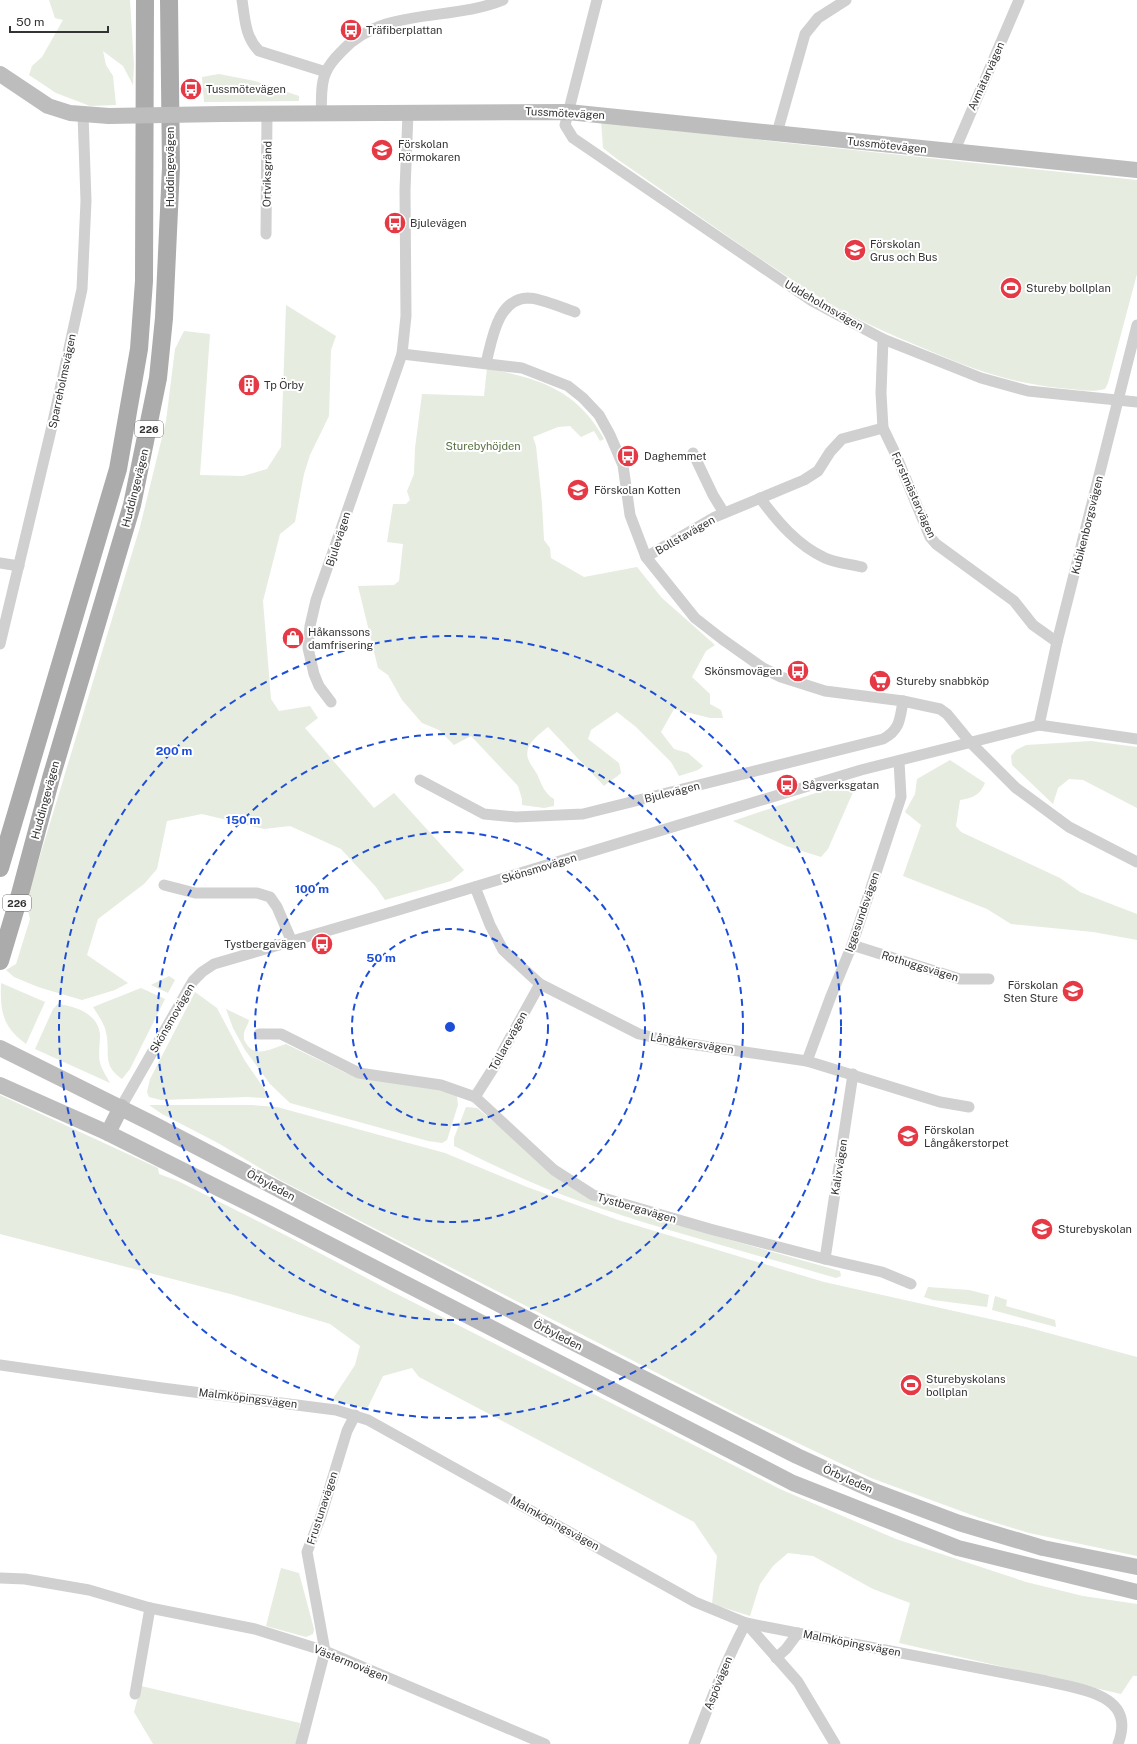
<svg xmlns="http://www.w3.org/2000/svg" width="1137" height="1744" font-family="'Public Sans',sans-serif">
	<rect width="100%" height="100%" fill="#fff"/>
	<g fill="#e6ecdf">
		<path d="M49,0h81l4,65 -1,20 -10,-19 -20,-15 3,14 7,11 3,29 -26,1 -34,-13 -27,-18 3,-9 10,-9 21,-37 -8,-2z"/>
		<path d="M219,74l36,7 44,15v5l-95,1 -2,-25z"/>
		<path d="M601,120l177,22 359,38v94l-29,109 -3,6c-14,4 -31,0 -45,-1 -46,-4 -88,-19 -130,-37 -41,-17 -82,-35 -119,-59 -66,-42 -130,-89 -194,-133l-14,-11z"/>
		<path d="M286,305l50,31 -5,14 -2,66 -19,39 -6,19 -9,48 -15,12 -17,67 8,98 8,12 31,-5 8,12 -13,10 69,80 20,-15 70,77 -13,11 -66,19 -9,-13 -35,-38 -51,-23 -26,3 -62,-15 -35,7 -10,48 -13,15 -46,35 -11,36 41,28 -13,7 -33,10 -44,-13 -24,-10 -8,-7 10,-6 14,-45 -4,-17 114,-375 26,-106 9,-72 9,-18 26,3 -10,141 43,1 24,-7 14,-22z"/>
		<path d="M487,368c52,11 90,21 117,71l-4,2 -6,-10 -13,6 -11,-11 -12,1 -25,10 3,9 6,57 2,37 6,8 1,10 33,19 53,-10 25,31 53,47 -9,6 -14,26 18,17v10l11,6 2,8h-13l-36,-9 -13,23 13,17 14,4 15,13 -5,4 -19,6 -8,-14 -35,-35 -19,-15 -26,18 -3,9 31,24 2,10c-5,5 -12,8 -17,13l-56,-59c-11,9 -26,19 -19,34 2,5 6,9 8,13 5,11 7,19 17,25v7l-10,2 -22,-3v-6l-4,-13 -47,-50 -17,9 -15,-15 -17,-7 -20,-23 -14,-25 -10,-7 -20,-82 36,-1 5,-4 4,-37 -16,-2 6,-38h13l4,-4 -3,-9 7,-17 1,-26 7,-54 62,2z"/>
		<path d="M1091,741l46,6v61l-54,-28 -14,-1 -11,9 -5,16 -41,-39 -1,-9 5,-6 10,-5z"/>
		<path d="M950,760l35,23c-5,12 -12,15 -25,17l-4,26 5,6 99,46 20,14 57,22v26l-44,-8 -82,-8 -24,-15 -84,-33 18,-51 -16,-13 10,-18 2,-15z"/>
		<path d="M854,780v10l-26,59 -7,8 -35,-11 -53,-25z"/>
		<path d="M169,976l6,4 -7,13 -17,-8z"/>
		<path d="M1,983l44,19 -19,42c-23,-17 -26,-31 -25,-61z"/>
		<path d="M141,988l24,11 -35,70 -8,10c-21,-15 -11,-25 -16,-47 -2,-9 -8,-17 -13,-25z"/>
		<path d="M195,992l22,16 28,53 25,36 -5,1 -18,-1 -86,3 -12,-3 -2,-5 3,-13z"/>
		<path d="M58,1004c17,2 41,10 42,31 0,9 -2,19 0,28 2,7 7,14 10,20l-75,-34 18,-40z"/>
		<path d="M226,1009l23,11c-1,6 -5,9 -5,15 -1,5 2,8 4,11 9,12 27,1 38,-2l60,29 93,16 18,7 1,9 -11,35 -5,3 -14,-2 -138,-38 -20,-19 -25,-34 -12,-22z"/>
		<path d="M0,1095l158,73 1,6 19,7 119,60 92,49 391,199 116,50 130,43 57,14 54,8v72h-4l-12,18 -222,-51 11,-40 -37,-14 -60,-33 -25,-3 -15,13 -13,18 -10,32 -38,-12 5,-48 -23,-34 -275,-145 -7,-9 -29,8 -16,33 -35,-9 23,-35 5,-19 -30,-22 -96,-29 -234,-61z"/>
		<path d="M149,1105h103l25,2 168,46 82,34 91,33 206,62 202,45 111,30v199l-108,-23 -49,-15 -109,-40 -126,-60 -465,-238 -62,-37 -56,-29z"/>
		<path d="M466,1107l11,1 103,85 16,9 244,69 1,5 -5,2c-86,-25 -173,-48 -257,-77 -43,-15 -84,-35 -125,-55v-8z"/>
		<path d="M928,1287l41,3 20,5 -2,12 -54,-7 -9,-3z"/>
		<path d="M995,1296l12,4 -1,6 49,14 1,7 -64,-17z"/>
		<path d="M281,1568l18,5 15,56 -1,5 -7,3 -40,-11z"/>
		<path d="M141,1686l159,37 -3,21h-144l-19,-32z"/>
	</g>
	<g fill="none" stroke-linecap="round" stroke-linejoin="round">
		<g stroke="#d0d0d0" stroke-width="11">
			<path d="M242,0c3,19 3,37 17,51l67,21"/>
			<path d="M597,0l-32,125 8,13 239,163 71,38 98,39 47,13 109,11"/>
			<path d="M321,114c1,-13 -1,-30 5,-42 3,-7 9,-14 15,-20 42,-46 109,-30 162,-52"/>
			<path d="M777,133l28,-99 13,-16 28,-18"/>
			<path d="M954,152l65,-152"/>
			<path d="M266,234l1,-121"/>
			<path d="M883,339l-2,54 2,35 13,27 34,82 6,7 78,57 19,24 24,17"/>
			<path d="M402,354l120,14 46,18 15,12 16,17 11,20 13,30 7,50 16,42 49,61 27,21 41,29 18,9 44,14 78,10 37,8 7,5 23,28 46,46 53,39 68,35"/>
			<path d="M486,363c6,-23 11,-64 42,-65 13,0 34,10 47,14"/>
			<path d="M693,453l20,42 11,18"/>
			<path d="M760,498c18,24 37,47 65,60 11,5 25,6 37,9"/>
			<path d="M646,557l69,-40 89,-37 14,-9 12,-19 12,-13 41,-11"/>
			<path d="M0,563l19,3"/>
			<path d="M0,644l52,-218 30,-137 4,-88 -3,-87"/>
			<path d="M331,702l-12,-16 -5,-12 -6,-26 2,-22 6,-26 26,-74 60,-172 4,-38 -1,-126 3,-77"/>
			<path d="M1039,725l18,-83 80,-317"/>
			<path d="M420,780l64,34 32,3 67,-3 300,-75c17,-9 17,-20 20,-38"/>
			<path d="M164,885l31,8h62l13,4 7,10 15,35"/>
			<path d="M475,887l15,38 13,25 37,34 99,50 30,7 138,20 133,41 29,5"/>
			<path d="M852,945l108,34h29"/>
			<path d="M259,1034h22l78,39 82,12 34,12 79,73 39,25 117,34 115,30 57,13 29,12"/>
			<path d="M807,1061l24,-65 21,-51 49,-148 -2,-36"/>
			<path d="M475,1097l19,-30 46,-83"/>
			<path d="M121,1107l72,-126 9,-9 12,-8 181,-53 466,-141 178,-45 98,14"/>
			<path d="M825,1259l28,-185"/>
			<path d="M0,1365l162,23 174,22 32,10 327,182 51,21 300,58c35,9 91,13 72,63"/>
			<path d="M0,1578l25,1 64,11 61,18 105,21 70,22 220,93"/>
			<path d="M776,1658l10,-9 12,-16"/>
			<path d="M135,1694l15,-86"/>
			<path d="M301,1744l24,-93 -18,-99 14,-36 26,-85 8,-16"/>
			<path d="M694,1744c16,-41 31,-82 52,-121l52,59 37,62"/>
		</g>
		<g stroke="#bdbdbd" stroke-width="16">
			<path d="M0,74l48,32 22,7 39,3"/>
			<path d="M222,114l346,-2 569,58"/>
			<path d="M0,1048l155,77 407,212 235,119 77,35 85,32 84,25 94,19"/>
			<path d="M0,1085l108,48 158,79 527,271 165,65 179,44"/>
			<path d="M108,1133l13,-26"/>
		</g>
		<g stroke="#ababab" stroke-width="18">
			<path d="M0,868l118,-399 21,-120 5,-68 1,-281"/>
			<path d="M0,961l20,-67 31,-116 81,-273 26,-127 6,-60 7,-151 -2,-167"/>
		</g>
		<path stroke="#bdbdbd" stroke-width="16" d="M109,116l113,-2"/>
	</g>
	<g fill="none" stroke="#1d4ed8" stroke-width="2" stroke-dasharray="7 5">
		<circle cx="450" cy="1027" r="98"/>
		<circle cx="450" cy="1027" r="195"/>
		<circle cx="450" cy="1027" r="293"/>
		<circle cx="450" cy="1027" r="391"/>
	</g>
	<defs>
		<g id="bus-disc" transform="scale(1.15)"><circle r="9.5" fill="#e63946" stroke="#fff"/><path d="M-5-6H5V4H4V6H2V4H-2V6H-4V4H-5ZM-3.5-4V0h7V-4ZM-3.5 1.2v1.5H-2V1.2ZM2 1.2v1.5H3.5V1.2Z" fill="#fff"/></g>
		<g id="school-disc" transform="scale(1.15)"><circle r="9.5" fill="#e63946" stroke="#fff"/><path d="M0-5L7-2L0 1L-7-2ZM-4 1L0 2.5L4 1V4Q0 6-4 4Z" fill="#fff"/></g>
		<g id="stadium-disc" transform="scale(1.15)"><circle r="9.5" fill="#e63946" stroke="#fff"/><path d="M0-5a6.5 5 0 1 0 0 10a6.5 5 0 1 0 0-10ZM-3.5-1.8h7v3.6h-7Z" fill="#fff"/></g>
		<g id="building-disc" transform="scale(1.15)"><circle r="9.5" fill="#e63946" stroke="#fff"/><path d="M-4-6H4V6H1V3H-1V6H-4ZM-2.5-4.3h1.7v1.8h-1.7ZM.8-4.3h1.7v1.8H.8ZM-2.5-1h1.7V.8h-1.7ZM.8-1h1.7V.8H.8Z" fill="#fff"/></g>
		<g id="shop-disc" transform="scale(1.15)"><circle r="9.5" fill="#e63946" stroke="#fff"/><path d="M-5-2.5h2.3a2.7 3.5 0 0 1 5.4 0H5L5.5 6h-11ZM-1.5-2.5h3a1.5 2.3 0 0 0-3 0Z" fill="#fff"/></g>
		<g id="supermarket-disc" transform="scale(1.15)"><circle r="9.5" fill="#e63946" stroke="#fff"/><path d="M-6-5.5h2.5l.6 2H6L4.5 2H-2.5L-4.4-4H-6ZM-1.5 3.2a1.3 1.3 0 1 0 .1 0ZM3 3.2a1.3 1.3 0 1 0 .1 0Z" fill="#fff"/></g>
	</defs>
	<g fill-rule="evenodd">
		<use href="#bus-disc" x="351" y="30"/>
		<use href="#bus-disc" x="191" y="89"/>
		<use href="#school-disc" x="382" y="150"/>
		<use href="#bus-disc" x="395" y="223"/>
		<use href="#school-disc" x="855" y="250"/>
		<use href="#stadium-disc" x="1011" y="288"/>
		<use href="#building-disc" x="249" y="385"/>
		<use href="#bus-disc" x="628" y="456"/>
		<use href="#school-disc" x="578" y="490"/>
		<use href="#shop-disc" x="293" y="638"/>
		<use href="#bus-disc" x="798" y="671"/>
		<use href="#supermarket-disc" x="880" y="681"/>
		<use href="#bus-disc" x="787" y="785"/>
		<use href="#bus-disc" x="322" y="944"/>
		<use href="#school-disc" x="1073" y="991"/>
		<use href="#school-disc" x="908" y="1136"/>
		<use href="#school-disc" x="1042" y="1229"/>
		<use href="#stadium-disc" x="911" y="1385"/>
	</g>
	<g text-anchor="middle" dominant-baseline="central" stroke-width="4" stroke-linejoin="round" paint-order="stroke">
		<g fill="#fff" stroke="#707070" stroke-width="1">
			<rect x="135" y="421" width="28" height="16" rx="3"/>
			<rect x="3" y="895" width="28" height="16" rx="3"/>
		</g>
		<g font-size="10" font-weight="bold" fill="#333">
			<text x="149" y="429">226</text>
			<text x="17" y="903">226</text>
		</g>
		<g font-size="11" fill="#333" stroke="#fff" text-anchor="start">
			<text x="366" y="30">Träfiberplattan</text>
			<text x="206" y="89">Tussmötevägen</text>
			<text x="398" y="144">Förskolan<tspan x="398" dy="13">Rörmokaren</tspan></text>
			<text x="410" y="223">Bjulevägen</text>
			<text x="870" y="244">Förskolan<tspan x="870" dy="13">Grus och Bus</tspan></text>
			<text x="1026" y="288">Stureby bollplan</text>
			<text x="264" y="385">Tp Örby</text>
			<text x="644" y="456">Daghemmet</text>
			<text x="594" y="490">Förskolan Kotten</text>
			<text x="308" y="632">Håkanssons<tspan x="308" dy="13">damfrisering</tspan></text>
			<text x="782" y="671" text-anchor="end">Skönsmovägen</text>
			<text x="896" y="681">Stureby snabbköp</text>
			<text x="802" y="785">Sågverksgatan</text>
			<text x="306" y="944" text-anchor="end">Tystbergavägen</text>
			<text x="1058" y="985" text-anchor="end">Förskolan<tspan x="1058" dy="13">Sten Sture</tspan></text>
			<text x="924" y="1130">Förskolan<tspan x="924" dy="13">Långåkerstorpet</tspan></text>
			<text x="1058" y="1229">Sturebyskolan</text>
			<text x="926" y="1379">Sturebyskolans<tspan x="926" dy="13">bollplan</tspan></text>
		</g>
		<g font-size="11" fill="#333" stroke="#fff">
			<text transform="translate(986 76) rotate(-66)">Avmätarvägen</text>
			<text transform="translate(565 113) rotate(3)">Tussmötevägen</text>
			<text transform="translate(887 145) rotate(6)">Tussmötevägen</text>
			<text transform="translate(170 167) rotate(-90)">Huddingevägen</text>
			<text transform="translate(267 174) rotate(-89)">Ortviksgränd</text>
			<text transform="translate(824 305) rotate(30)">Uddeholmsvägen</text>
			<text transform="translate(62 381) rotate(-78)">Sparreholmsvägen</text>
			<text transform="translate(135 488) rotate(-76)">Huddingevägen</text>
			<text transform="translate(914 495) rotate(66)">Forstmästarvägen</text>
			<text transform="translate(1087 525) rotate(-76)">Kubikenborgsvägen</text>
			<text transform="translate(685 535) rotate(-30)">Bollstavägen</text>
			<text transform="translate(338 539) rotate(-72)">Bjulevägen</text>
			<text transform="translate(672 792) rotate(-14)">Bjulevägen</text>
			<text transform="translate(45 800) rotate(-75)">Huddingevägen</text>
			<text transform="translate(539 868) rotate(-17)">Skönsmovägen</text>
			<text transform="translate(862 912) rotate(-71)">Iggesundsvägen</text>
			<text transform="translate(920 966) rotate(17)">Rothuggsvägen</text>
			<text transform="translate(172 1018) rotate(-60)">Skönsmovägen</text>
			<text transform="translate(508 1041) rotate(-61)">Tollarevägen</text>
			<text transform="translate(692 1043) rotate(9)">Långåkersvägen</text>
			<text transform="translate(839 1167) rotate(-81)">Kalixvägen</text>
			<text transform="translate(271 1185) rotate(28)">Örbyleden</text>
			<text transform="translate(637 1208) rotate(16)">Tystbergavägen</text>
			<text transform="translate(558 1335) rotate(27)">Örbyleden</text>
			<text transform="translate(248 1398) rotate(7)">Malmköpingsvägen</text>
			<text transform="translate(848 1479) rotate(24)">Örbyleden</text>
			<text transform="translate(322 1508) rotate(-72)">Frustunavägen</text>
			<text transform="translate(555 1523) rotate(29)">Malmköpingsvägen</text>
			<text transform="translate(852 1643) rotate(11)">Malmköpingsvägen</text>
			<text transform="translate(351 1663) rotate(22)">Västermovägen</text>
			<text transform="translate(718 1683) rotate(-68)">Aspövägen</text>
		</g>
		<g font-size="11" fill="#56703f" stroke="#fff">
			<text x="483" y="446">Sturebyhöjden</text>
		</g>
	</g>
	<circle cx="450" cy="1027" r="6" fill="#1d4ed8" stroke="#fff" stroke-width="2"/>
	<g font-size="12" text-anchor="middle" font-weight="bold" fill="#1d4ed8" stroke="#fff" stroke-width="4" stroke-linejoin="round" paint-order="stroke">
		<text x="174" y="755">200 m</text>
		<text x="243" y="824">150 m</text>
		<text x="312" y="893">100 m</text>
		<text x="381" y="962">50 m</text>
	</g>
	<path d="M10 26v6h98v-6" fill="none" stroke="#333333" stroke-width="2"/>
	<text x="16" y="26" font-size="12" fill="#333333" stroke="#ffffff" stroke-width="3" paint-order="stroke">50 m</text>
</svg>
